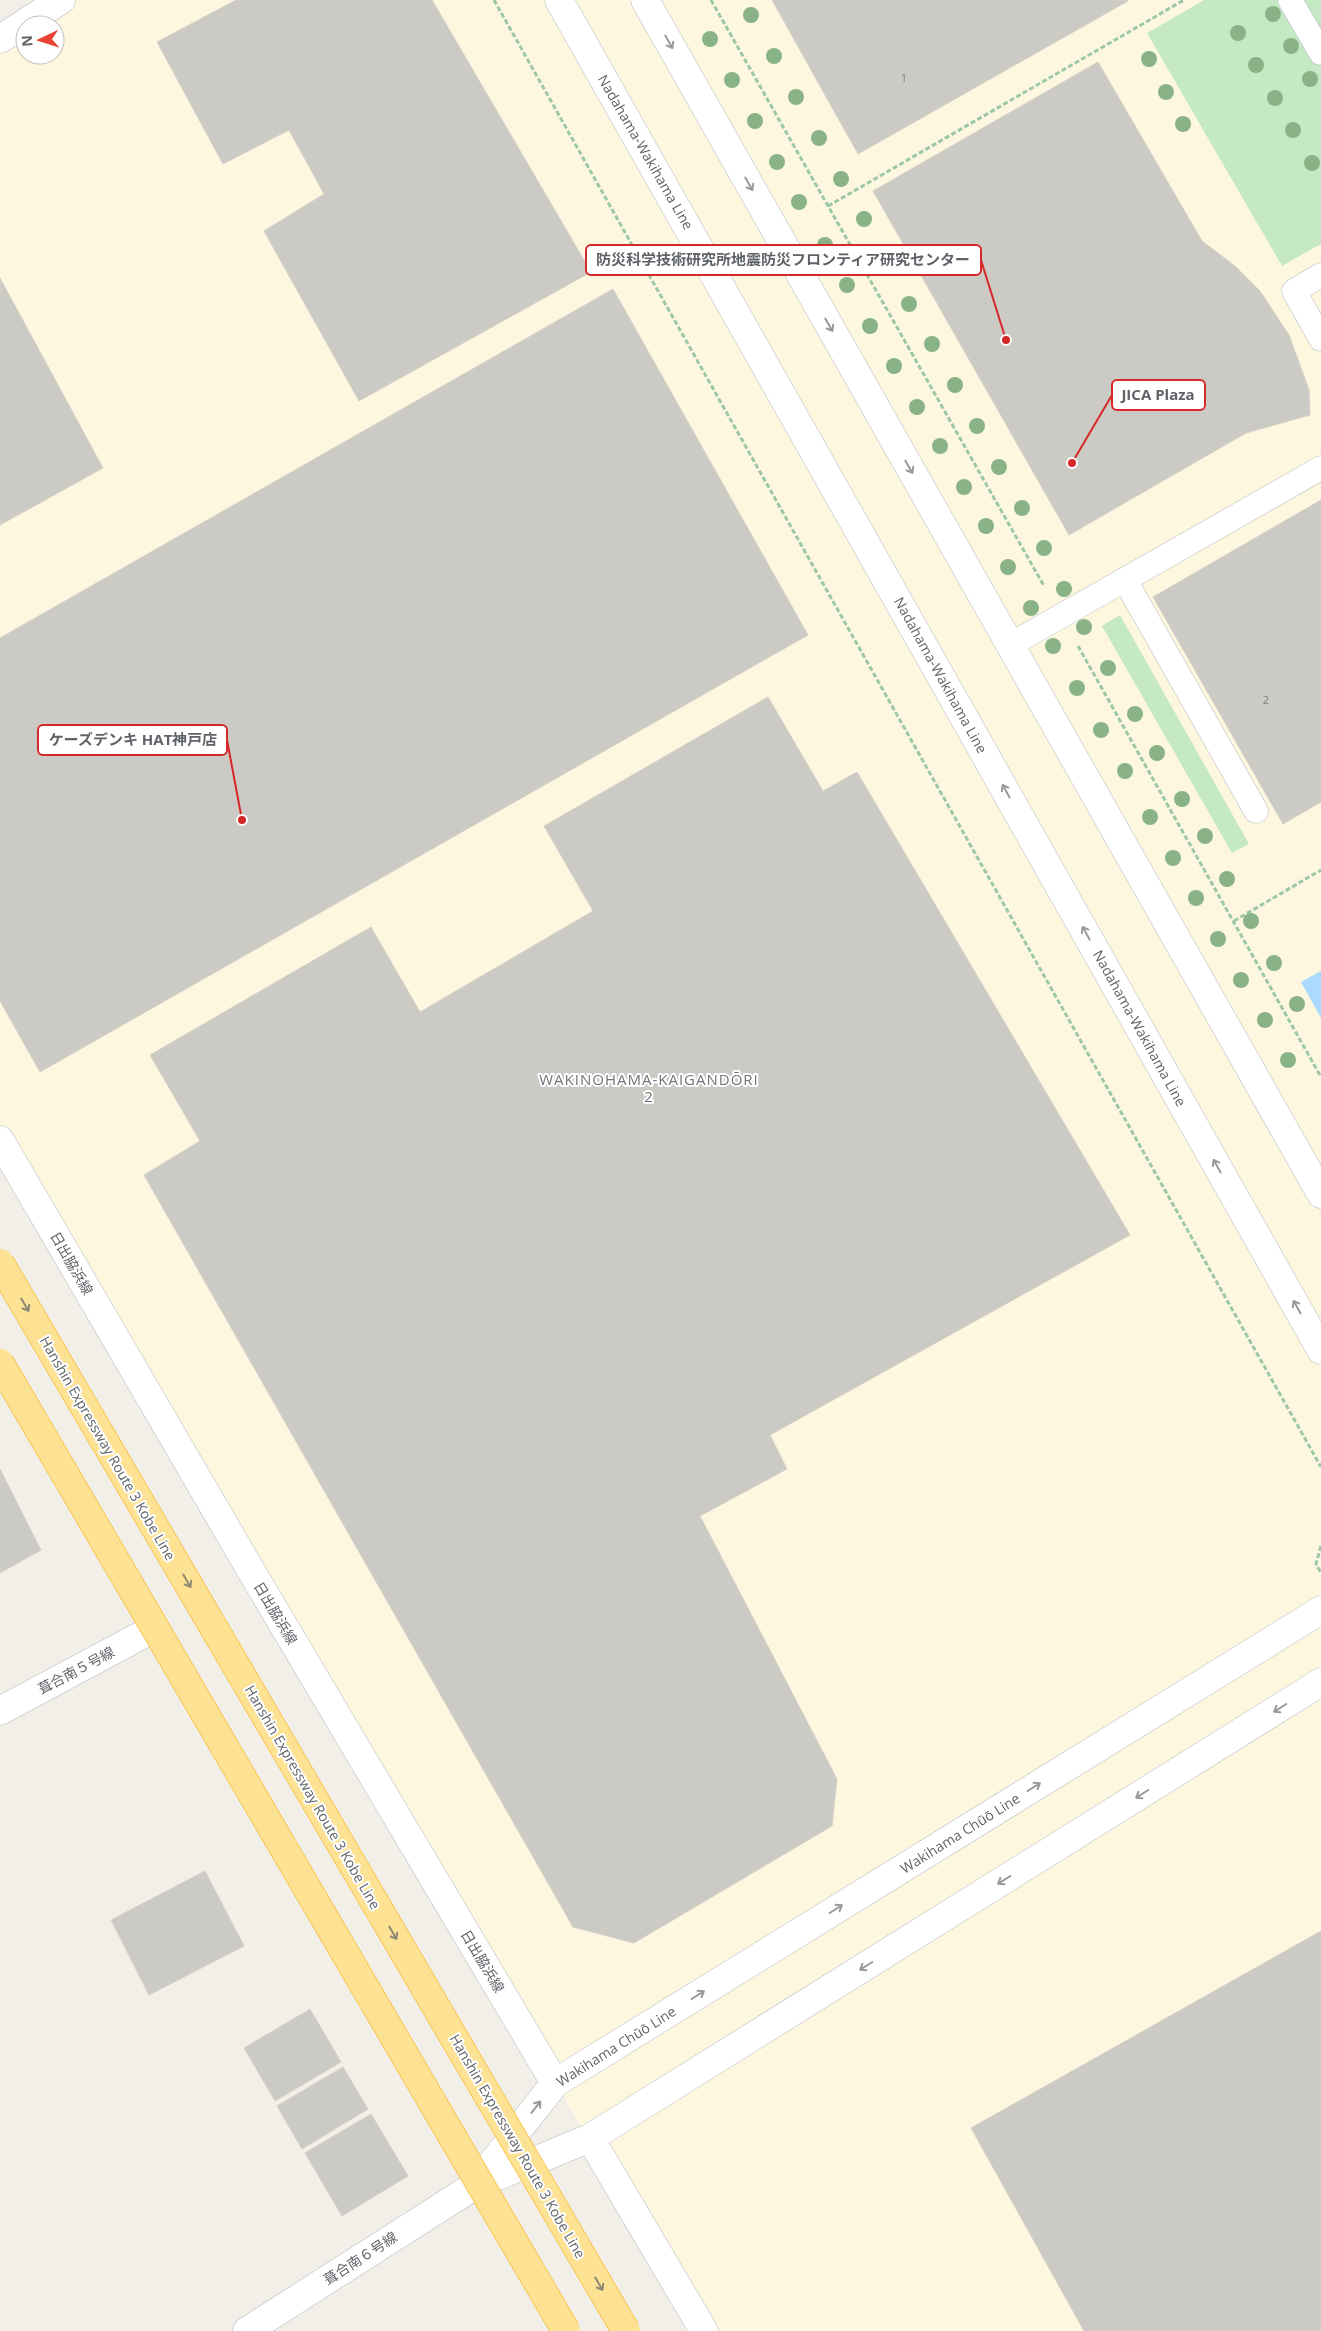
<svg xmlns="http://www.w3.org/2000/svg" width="1321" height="2331" font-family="'Open Sans','Noto Sans JP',sans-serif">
	<rect width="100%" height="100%" fill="#f1efe8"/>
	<path fill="#fef7e0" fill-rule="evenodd" d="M61,0h1260v2331h-617l-149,-248 -555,-943v-1101zM25,25h30v30h-30z"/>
	<g fill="#c5e8c5">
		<path d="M1204,0h117v244l-39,22 -135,-233z"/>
		<path d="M1120,615l129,229 -17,9 -130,-227z"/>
	</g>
	<path fill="#aadaff" d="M1321,971v47l-20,-36z"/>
	<g fill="#cccac5" stroke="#d6d1c6">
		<path d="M236,0h196l159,272 -232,129 -95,-170 60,-37 -35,-64 -66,34 -66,-122z"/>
		<path d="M772,0h355l1,1 -270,153z"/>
		<path d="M1098,62l104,179 33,25 25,25 29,44 20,55 1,25 -64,18 -177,102 -196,-344z"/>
		<path d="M0,278l103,190 -103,57z"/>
		<path d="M613,289l195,346 -768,437 -40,-71v-363z"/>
		<path d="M1321,500v302l-38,22 -130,-227z"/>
		<path d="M768,697l55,94 34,-19 273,463 -360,200 17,34 -87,47 137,263 -5,47 -198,117 -61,-16 -429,-752 56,-34 -50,-86 221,-128 49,85 173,-101 -49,-85z"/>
		<path d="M0,1469l41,81 -41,23z"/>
		<path d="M205,1871l39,75 -95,49 -38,-75z"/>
		<path d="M1321,1931v400h-237l-113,-203z"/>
		<path d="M310,2009l31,53 -66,39 -31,-53z"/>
		<path d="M343,2067l25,42 -66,40 -25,-43z"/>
		<path d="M371,2114l37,62 -66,40 -37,-63z"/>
	</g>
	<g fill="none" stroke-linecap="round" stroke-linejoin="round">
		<g stroke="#b5b8bc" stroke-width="25">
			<g id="lane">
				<path d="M1290,0l31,53"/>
				<path d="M1321,275l-27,16 27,48"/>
				<path d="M1125,580l131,231"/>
				<path d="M1010,645l311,-177"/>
			</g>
		</g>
		<g stroke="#b5b8bc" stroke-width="29">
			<path id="street" d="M0,1711l153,-82"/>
		</g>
		<g stroke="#b6babf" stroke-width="29">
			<g id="secondary">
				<path d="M559,0l762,1350"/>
				<path d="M645,0l676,1194"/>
				<path d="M0,39l61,-39"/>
				<path d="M0,1140l253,434 302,509"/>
				<path d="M590,2138l114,193"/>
				<path d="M475,2185l80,-102 766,-473"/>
				<path d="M247,2331l227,-145 116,-48 731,-456"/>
			</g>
		</g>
		<g stroke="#9cc7a9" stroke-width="3" stroke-dasharray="5 2.5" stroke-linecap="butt">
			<path d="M494,0l827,1467"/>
			<path d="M711,0l333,586"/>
			<path d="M828,206l356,-206"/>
			<path d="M1078,646l243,431"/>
			<path d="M1234,921l87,-51"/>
			<path d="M1321,1546l-5,18 5,9"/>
		</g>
		<use href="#lane" stroke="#fff" stroke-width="24"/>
		<use href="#street" stroke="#fff" stroke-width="28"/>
		<use href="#secondary" stroke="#fff" stroke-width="28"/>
		<g stroke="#f9ab00" stroke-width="29" stroke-linecap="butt">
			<g id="highway-bridge">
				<path d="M0,1263l626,1068"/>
				<path d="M0,1363l566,968"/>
			</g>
		</g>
		<use href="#highway-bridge" stroke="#fde293" stroke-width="28"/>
	</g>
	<g fill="#89b387">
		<circle cx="1273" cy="14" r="8"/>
		<circle cx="751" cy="15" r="8"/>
		<circle cx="1238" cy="33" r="8"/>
		<circle cx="710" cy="39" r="8"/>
		<circle cx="1291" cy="46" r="8"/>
		<circle cx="774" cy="56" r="8"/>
		<circle cx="1149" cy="59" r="8"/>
		<circle cx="1256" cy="65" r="8"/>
		<circle cx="1310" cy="79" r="8"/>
		<circle cx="732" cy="80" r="8"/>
		<circle cx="1166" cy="92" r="8"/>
		<circle cx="796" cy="97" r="8"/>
		<circle cx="1275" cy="98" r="8"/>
		<circle cx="755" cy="121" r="8"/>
		<circle cx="1183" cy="124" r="8"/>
		<circle cx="1293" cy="130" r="8"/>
		<circle cx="819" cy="138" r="8"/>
		<circle cx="777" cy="162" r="8"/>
		<circle cx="1312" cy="163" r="8"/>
		<circle cx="841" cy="179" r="8"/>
		<circle cx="799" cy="202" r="8"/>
		<circle cx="864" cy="219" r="8"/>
		<circle cx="825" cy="245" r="8"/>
		<circle cx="847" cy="285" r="8"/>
		<circle cx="909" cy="304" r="8"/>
		<circle cx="870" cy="326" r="8"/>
		<circle cx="932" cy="344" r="8"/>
		<circle cx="894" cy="366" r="8"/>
		<circle cx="955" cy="385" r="8"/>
		<circle cx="917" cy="407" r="8"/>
		<circle cx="977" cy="426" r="8"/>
		<circle cx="940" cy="446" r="8"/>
		<circle cx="999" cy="467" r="8"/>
		<circle cx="964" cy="487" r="8"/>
		<circle cx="1022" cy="508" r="8"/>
		<circle cx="986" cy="526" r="8"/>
		<circle cx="1044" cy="548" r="8"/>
		<circle cx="1008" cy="567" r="8"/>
		<circle cx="1064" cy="589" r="8"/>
		<circle cx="1031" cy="608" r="8"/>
		<circle cx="1084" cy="627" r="8"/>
		<circle cx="1053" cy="646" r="8"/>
		<circle cx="1108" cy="668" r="8"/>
		<circle cx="1077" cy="688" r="8"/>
		<circle cx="1135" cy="714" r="8"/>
		<circle cx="1101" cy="730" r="8"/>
		<circle cx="1157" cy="753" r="8"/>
		<circle cx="1125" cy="771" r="8"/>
		<circle cx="1182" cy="799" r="8"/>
		<circle cx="1150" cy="817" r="8"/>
		<circle cx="1205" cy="836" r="8"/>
		<circle cx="1173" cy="858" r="8"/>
		<circle cx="1227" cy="879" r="8"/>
		<circle cx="1196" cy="898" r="8"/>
		<circle cx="1251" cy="921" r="8"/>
		<circle cx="1218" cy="939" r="8"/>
		<circle cx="1274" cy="963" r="8"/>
		<circle cx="1241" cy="980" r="8"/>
		<circle cx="1297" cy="1004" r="8"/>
		<circle cx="1265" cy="1020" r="8"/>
		<circle cx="1288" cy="1060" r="8"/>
	</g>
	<defs><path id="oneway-shaft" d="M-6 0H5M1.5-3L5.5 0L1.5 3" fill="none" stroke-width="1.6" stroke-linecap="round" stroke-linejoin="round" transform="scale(1.25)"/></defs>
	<g stroke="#979a9d">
		<use href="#oneway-shaft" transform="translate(669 42) rotate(61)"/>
		<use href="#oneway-shaft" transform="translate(749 184) rotate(60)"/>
		<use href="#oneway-shaft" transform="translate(829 325) rotate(60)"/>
		<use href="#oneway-shaft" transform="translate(909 467) rotate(60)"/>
		<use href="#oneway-shaft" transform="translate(1006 791) rotate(-119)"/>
		<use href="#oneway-shaft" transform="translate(1086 933) rotate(-119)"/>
		<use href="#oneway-shaft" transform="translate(1217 1166) rotate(-119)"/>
		<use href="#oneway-shaft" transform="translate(1297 1307) rotate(-119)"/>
		<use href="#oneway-shaft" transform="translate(1280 1708) rotate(148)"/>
		<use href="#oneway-shaft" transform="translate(1034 1787) rotate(-32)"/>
		<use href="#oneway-shaft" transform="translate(1142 1794) rotate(148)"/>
		<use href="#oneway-shaft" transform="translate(1004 1880) rotate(148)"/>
		<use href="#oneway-shaft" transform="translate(836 1909) rotate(-32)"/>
		<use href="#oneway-shaft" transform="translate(866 1966) rotate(148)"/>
		<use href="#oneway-shaft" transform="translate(698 1995) rotate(-32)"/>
		<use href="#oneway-shaft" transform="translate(536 2107) rotate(-52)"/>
	</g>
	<g stroke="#8e8975">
		<use href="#oneway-shaft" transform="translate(25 1305) rotate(60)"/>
		<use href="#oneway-shaft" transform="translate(187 1581) rotate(60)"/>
		<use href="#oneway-shaft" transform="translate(393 1933) rotate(60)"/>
		<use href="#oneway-shaft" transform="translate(599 2284) rotate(60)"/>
	</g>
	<g text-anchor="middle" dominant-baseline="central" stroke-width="4" stroke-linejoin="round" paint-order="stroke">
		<g font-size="11" fill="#7a7d7f">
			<text x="904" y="77">1</text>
			<text x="1266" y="699">2</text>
		</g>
		<g font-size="14" fill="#5f6368" stroke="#fff">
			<text transform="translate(646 152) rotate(60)">Nadahama-Wakihama Line</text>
			<text transform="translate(941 675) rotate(61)">Nadahama-Wakihama Line</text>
			<text transform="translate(1140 1028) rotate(61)">Nadahama-Wakihama Line</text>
			<text transform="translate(72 1263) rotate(60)">日出脇浜線</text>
			<text transform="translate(108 1448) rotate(60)">Hanshin Expressway Route 3 Kobe Line</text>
			<text transform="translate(276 1613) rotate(59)">日出脇浜線</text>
			<text transform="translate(76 1670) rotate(-28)">葺合南５号線</text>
			<text transform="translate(313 1797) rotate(60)">Hanshin Expressway Route 3 Kobe Line</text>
			<text transform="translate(960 1833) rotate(-32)">Wakihama Chūō Line</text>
			<text transform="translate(483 1961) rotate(59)">日出脇浜線</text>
			<text transform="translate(616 2046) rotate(-32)">Wakihama Chūō Line</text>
			<text transform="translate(518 2146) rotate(60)">Hanshin Expressway Route 3 Kobe Line</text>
			<text transform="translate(360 2258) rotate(-33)">葺合南６号線</text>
		</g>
		<g font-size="15" letter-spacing="1" fill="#70757a" stroke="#fff">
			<text x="649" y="1079">WAKINOHAMA-KAIGANDŌRI<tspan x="649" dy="17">2</tspan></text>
		</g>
	</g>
	<path fill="none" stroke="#d62828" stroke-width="2" d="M1006 340L981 260M1072 463L1112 395M242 820L227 740"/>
	<g fill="#d62828" stroke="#fff" stroke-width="2">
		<circle cx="1006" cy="340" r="5"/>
		<circle cx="1072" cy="463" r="5"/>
		<circle cx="242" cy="820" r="5"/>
	</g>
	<g fill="#fff" stroke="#d62828" stroke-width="2">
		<rect x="586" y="245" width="395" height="30" rx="5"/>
		<rect x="1112" y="380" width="93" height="30" rx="5"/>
		<rect x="38" y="725" width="189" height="30" rx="5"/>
	</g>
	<g font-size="15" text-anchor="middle" font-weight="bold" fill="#5f6368">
		<text x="783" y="265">防災科学技術研究所地震防災フロンティア研究センター</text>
		<text x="1158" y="400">JICA Plaza</text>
		<text x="133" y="745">ケーズデンキ HAT神戸店</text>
	</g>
	<g transform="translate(40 40) rotate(266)"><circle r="24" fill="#ffffff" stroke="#bfc1c3"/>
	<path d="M0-4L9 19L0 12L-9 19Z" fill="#ea4335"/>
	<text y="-8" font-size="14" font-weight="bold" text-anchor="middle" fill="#5f6368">N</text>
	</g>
</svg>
